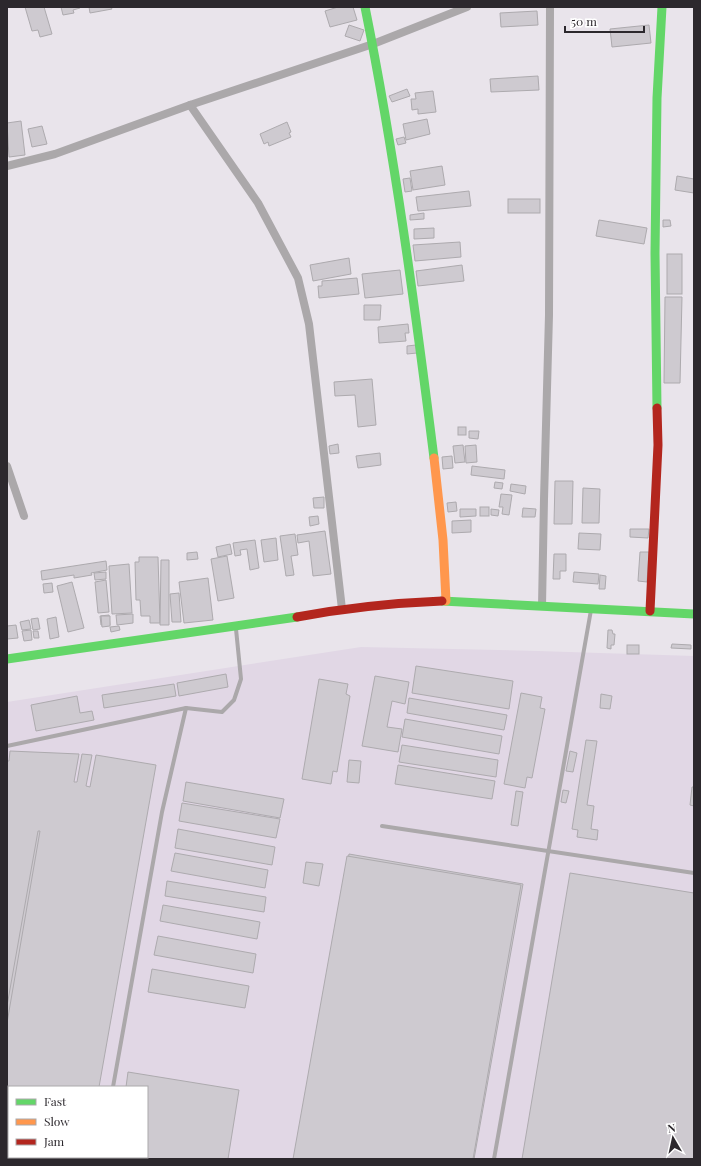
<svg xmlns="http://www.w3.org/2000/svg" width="701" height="1166" font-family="'Playfair Display',serif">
	<rect width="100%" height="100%" fill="#e9e4eb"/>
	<path fill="#e1d7e5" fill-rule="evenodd" d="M361,647l177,4 156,5v503h-687v-457zM9,1087h138v70h-138z"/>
	<g fill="#cecad0" stroke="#adaaae">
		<path d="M25,7h19l8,27 -12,3 -2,-7 -6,1z"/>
		<path d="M61,7h19v1l-7,2 1,3 -11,2z"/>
		<path d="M89,7h22l1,2 -22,4z"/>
		<path d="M338,7h15l4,13 -27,7 -5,-16z"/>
		<path d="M537,11l1,14 -37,2 -1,-14z"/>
		<path d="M349,25l15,5 -4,11 -15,-5z"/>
		<path d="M649,25l2,18 -39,4 -2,-18z"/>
		<path d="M538,76l1,14 -48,2 -1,-13z"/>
		<path d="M407,89l3,7 -18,6 -3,-6z"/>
		<path d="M433,91l3,21 -18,2v-5l-6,1 -1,-11h5l-1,-6z"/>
		<path d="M427,119l3,15 -24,6 -3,-16z"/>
		<path d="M21,121l4,34 -16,2 -2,-34z"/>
		<path d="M287,122l4,10 -2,1 2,4 -22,9 -1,-4 -4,2 -4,-10z"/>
		<path d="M42,126l5,18 -15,3 -4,-18z"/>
		<path d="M404,137l2,6 -8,2 -2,-6z"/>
		<path d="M442,166l3,19 -32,5 -3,-19z"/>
		<path d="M677,176l17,3v14l-19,-3z"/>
		<path d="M410,178l2,13 -7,1 -2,-13z"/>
		<path d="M469,191l2,15 -53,5 -2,-14z"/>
		<rect x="508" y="199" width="32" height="14"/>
		<path d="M424,213v6l-14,1v-5z"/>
		<path d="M599,220l48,8 -3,16 -48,-8z"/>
		<path d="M663,220h7l1,6 -8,1z"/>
		<path d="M434,228v10l-20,1v-10z"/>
		<path d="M460,242l1,15 -46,4 -2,-16z"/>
		<rect x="667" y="254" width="15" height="40"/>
		<path d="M349,258l2,16 -38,7 -3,-16z"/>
		<path d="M462,265l2,16 -46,5 -2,-15z"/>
		<path d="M400,270l3,24 -38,4 -3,-24z"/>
		<path d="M357,278l2,16 -40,4 -1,-12h4v-5z"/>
		<path d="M665,297h17l-2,86h-16z"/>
		<path d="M364,305h17l-1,15h-16z"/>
		<path d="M408,324l1,9h-4l1,8 -27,2 -1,-16z"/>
		<path d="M416,345l1,8 -10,1v-8z"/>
		<path d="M372,379l4,46 -18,2 -3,-32 -20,1 -1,-14z"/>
		<rect x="458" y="427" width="8" height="8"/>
		<path d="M469,431h10l-1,8 -9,-1z"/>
		<path d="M338,444l1,9 -9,1 -1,-8z"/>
		<path d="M463,445l2,17 -10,1 -2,-17z"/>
		<path d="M476,445l1,17 -11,1 -1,-17z"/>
		<path d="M380,453l1,12 -23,3 -2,-12z"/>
		<path d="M452,456l1,12 -10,1 -1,-12z"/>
		<path d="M472,466l33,4 -1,9 -33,-4z"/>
		<path d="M555,481h18l-1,43h-18z"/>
		<path d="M495,482l8,1 -1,6 -8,-1z"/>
		<path d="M511,484l15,2 -1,8 -15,-3z"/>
		<path d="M583,488l17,1 -1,34h-17z"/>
		<path d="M501,494l11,1 -3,20 -7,-1 1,-7h-4z"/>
		<path d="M324,497v11h-10l-1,-10z"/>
		<path d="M456,502l1,9 -9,1 -1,-9z"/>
		<rect x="480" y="507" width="9" height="9"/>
		<path d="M523,508l13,1 -1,8h-13z"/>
		<path d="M460,509h16v7l-16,1z"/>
		<path d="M491,509l8,1 -1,6 -7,-1z"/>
		<path d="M318,516l1,8 -9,2 -1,-9z"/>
		<path d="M471,520v12l-19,1v-12z"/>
		<path d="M630,529h19l-1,9 -18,-1z"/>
		<path d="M325,531l6,43 -18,2 -4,-35 -11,2 -1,-8z"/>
		<path d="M579,533l22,1 -1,16 -22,-1z"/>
		<path d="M295,534l3,21 -7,1 3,19 -8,1 -6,-40z"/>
		<path d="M276,538l2,22 -14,2 -3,-22z"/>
		<path d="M255,540l4,28 -9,2 -3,-21 -7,1 1,5 -6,1 -2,-13z"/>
		<path d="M230,544l2,10 -14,3 -2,-10z"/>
		<path d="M197,552l1,7 -11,1v-7z"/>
		<path d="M640,552h9l-2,30 -9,-1z"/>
		<path d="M554,554h12v17h-6v8h-7z"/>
		<path d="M227,556l7,42 -16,3 -7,-42z"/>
		<path d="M139,557h19l2,66h-10v-7h-9l-1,-16h-4l-1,-38h4z"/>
		<path d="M161,560h8v65h-9z"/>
		<path d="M106,561l1,9 -16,3 1,2 -18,3v-3l-32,5 -1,-9z"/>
		<path d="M129,564l3,49 -20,1 -3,-48z"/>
		<path d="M106,572v7l-11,1 -1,-7z"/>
		<path d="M574,572l25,2 -1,10 -25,-2z"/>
		<path d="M600,575l6,1 -1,13h-6z"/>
		<path d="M208,578l5,42 -29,3 -5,-41z"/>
		<path d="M106,580l3,32 -11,1 -3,-31z"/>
		<path d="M72,582l12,46 -16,4 -11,-46z"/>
		<path d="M52,583l1,9 -9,1 -1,-9z"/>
		<path d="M179,593l2,29h-9l-2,-28z"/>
		<path d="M133,614v9l-16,2 -1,-10z"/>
		<path d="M109,615l1,10h-9l-1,-9z"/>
		<path d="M101,616h9v10l-8,1z"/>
		<path d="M56,617l3,20 -9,2 -3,-20z"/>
		<path d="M38,618l2,11 -7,1 -2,-11z"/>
		<path d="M29,620l2,9 -9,1 -2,-8z"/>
		<path d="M16,625l2,13 -11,1v-13z"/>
		<path d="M119,626l1,4 -9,2 -1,-5z"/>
		<path d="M31,630l1,10 -8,1 -2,-10z"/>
		<path d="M608,630h4l1,4h2l-1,11h-3v4l-4,-1z"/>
		<path d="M33,631h5l1,7h-5z"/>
		<path d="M672,644l19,1v4l-20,-1z"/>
		<rect x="627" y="645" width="12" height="9"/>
		<path d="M416,666l97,15 -4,28 -97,-16z"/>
		<path d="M226,674l2,13 -49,9 -2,-13z"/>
		<path d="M375,676l34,6 -4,22 -13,-3 -5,26 15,2 -4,23 -36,-6z"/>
		<path d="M319,679l29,5 -2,10 4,2 -13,76 -4,-1 -2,13 -29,-5z"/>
		<path d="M174,684l2,12 -72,12 -2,-13z"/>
		<path d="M521,693l21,4 -2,11 5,1 -13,69 -5,-1 -2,11 -21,-4z"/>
		<path d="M601,694l11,2 -2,13 -10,-1z"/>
		<path d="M77,696l3,17 12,-2 2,9 -58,11 -5,-26z"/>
		<path d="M409,698l98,17 -3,15 -97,-17z"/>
		<path d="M405,719l97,17 -3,18 -97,-17z"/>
		<path d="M586,740l11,1 -10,64 7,1 -3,23 7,1 -1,10 -20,-3 1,-7 -6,-1z"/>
		<path d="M402,745l96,15 -2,17 -97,-15z"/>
		<path d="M10,751l69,3 -5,28h3l5,-28 10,1 -6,31 4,1 6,-32 60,10 -57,322h-90v70h77v2h-79v-398h2z"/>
		<path d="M570,751l7,2 -4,19 -7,-1z"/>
		<path d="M349,760l12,1 -2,22 -12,-1z"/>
		<path d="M398,765l97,16 -3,18 -97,-15z"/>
		<path d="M186,782l98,17 -4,19 -97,-17z"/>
		<path d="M692,787h2v19l-4,-1z"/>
		<path d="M563,790l6,1 -3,12 -5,-1z"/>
		<path d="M516,791l7,1 -5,34 -7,-1z"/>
		<path d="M182,803l98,16 -4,19 -97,-17z"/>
		<path d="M178,829l97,18 -3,18 -97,-17z"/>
		<path d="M38,831h2l-33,192v-17z"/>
		<path d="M175,853l93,17 -3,18 -94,-17z"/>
		<path d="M349,854l174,30 -49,275h-179z"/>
		<path d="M347,856l174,29 -48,274h-180z"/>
		<path d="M306,862l17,2 -4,22 -16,-3z"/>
		<path d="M570,873l124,20v266h-172z"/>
		<path d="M167,881l99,16 -2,15 -99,-16z"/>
		<path d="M163,905l97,17 -3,17 -97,-18z"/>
		<path d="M158,936l98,18 -3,19 -99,-18z"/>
		<path d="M152,969l97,17 -4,22 -97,-16z"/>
		<path d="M128,1072l111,18 -11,69h-115l1,-2h33v-70h-21z"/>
	</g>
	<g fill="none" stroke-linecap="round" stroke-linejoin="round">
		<g stroke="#aba8aa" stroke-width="4">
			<path d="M7,746l179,-38 36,4 12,-12 7,-21 -5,-50"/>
			<path d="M382,826l312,47"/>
			<path d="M113,1087l49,-275 24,-104"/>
			<path d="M100,1159v-2"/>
			<path d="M494,1159l97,-549"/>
		</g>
		<g stroke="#aba8aa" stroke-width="8">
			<path d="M190,105l68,98 40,75 11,46 33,285"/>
			<path d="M7,166l48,-12 135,-49 183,-61 94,-37"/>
			<path d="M7,466l17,50"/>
			<path d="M542,606l2,-107 5,-184 1,-308"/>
		</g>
		<g stroke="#63d668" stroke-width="9">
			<path d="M365,7c30,149 50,300 69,451"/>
			<path d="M657,408l-2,-155 2,-155 5,-91"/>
			<path d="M442,601l252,13"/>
			<path d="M7,659l290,-42"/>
		</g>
		<path stroke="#ff974d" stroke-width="9" d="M434,458l9,82 3,61"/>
		<g stroke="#b3261e" stroke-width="9">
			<path d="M650,611l8,-166 -1,-37"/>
			<path d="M297,617c48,-9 96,-14 145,-16"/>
		</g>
	</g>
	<rect width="701" height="1166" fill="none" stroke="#2c282d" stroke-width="16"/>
	<rect x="8" y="1086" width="140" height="72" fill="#ffffff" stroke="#aba9ab"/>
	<rect x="16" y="1099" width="20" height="6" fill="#63d668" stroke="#aba9ab"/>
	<text x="44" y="1106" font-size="12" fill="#2c282d">Fast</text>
	<rect x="16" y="1119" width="20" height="6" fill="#ff974d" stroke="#aba9ab"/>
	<text x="44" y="1126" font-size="12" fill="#2c282d">Slow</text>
	<rect x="16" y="1139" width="20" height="6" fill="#b3261e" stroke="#aba9ab"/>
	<text x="44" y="1146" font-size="12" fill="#2c282d">Jam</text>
	<g transform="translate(673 1138) rotate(351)" stroke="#ffffff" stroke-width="3" paint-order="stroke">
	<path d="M0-3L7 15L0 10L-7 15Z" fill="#2c282d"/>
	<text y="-6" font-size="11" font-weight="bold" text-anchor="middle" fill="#2c282d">N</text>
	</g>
	<path d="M565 26v6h79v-6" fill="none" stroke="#2c282d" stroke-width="2"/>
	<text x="571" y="26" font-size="12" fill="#2c282d" stroke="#ffffff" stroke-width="3" paint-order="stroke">50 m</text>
</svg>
